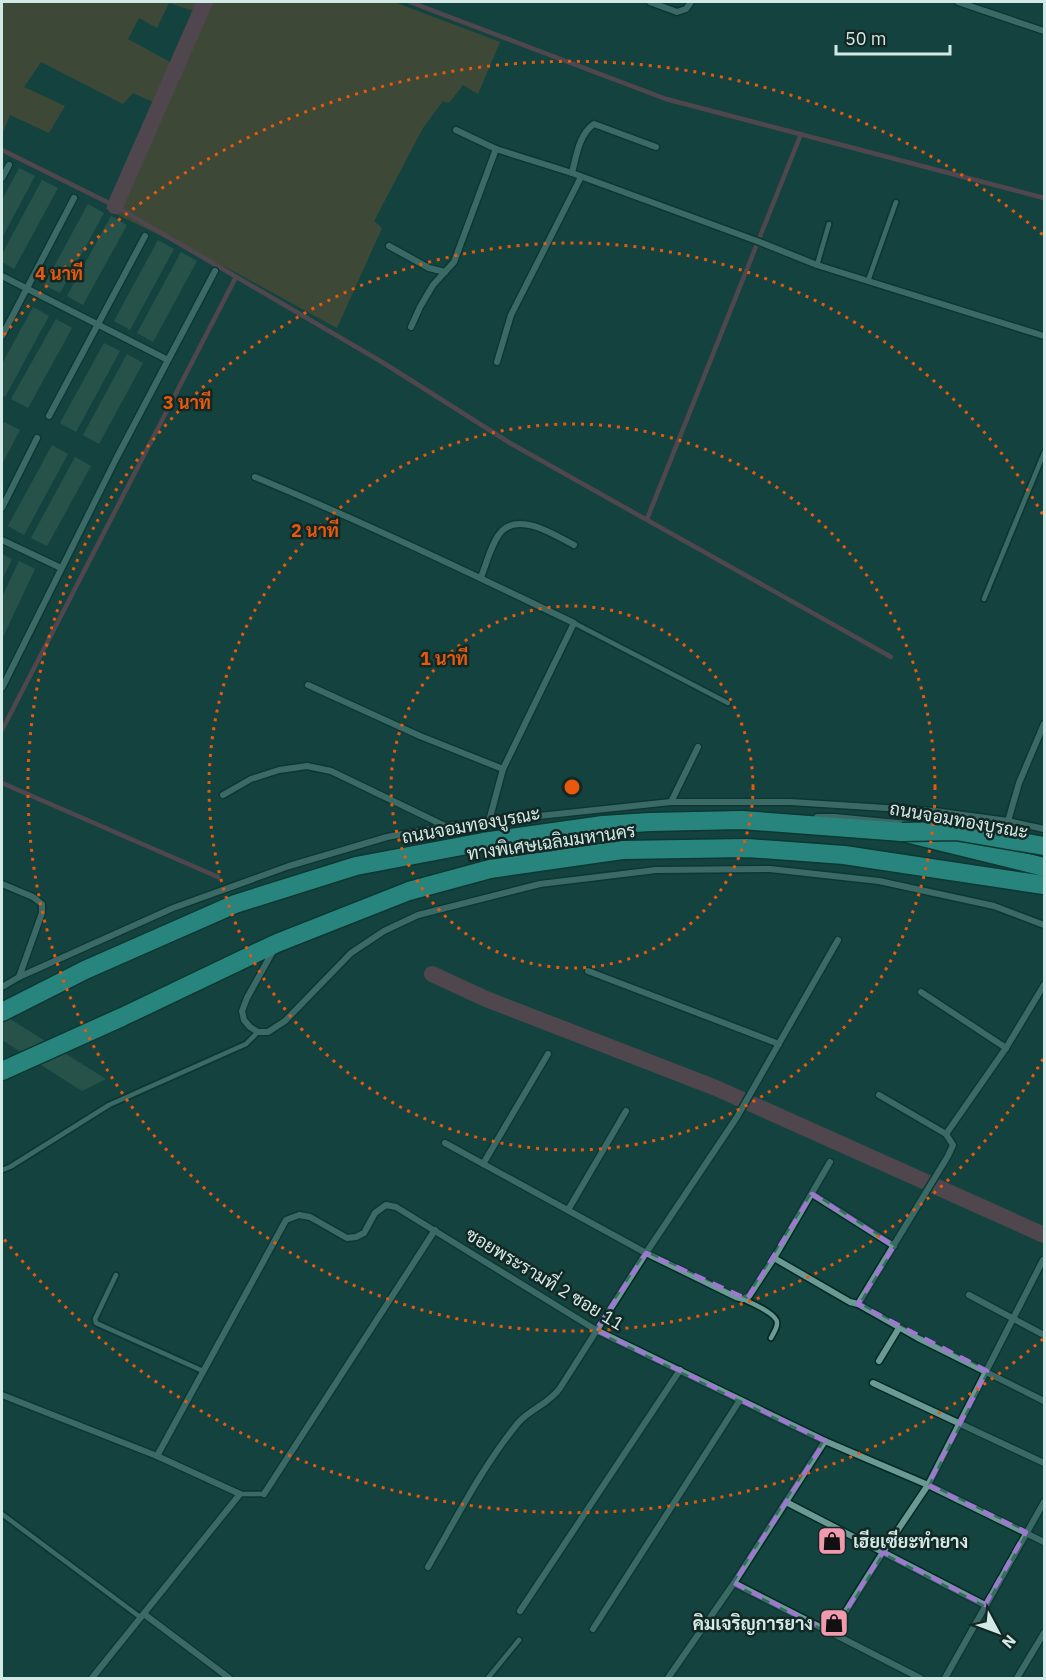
<svg xmlns="http://www.w3.org/2000/svg" width="1046" height="1680" font-family="'IBM Plex Sans',Sarabun,sans-serif">
	<rect width="100%" height="100%" fill="#14443f"/>
	<path fill="#704f2d" fill-rule="evenodd" d="M2,2h392l106,40 -22,52 -15,-9 -14,18 -6,-2 -20,27 -49,93 8,7 -45,100 -102,-56 -129,-63 47,-107 -20,-9 -10,11 -82,-42 -17,25 41,19 -16,27 -39,-18 -8,20zM169,3l25,8 -24,51 -42,-23 11,-21 18,10z"/>
	<g fill="none" stroke-linecap="round" stroke-linejoin="round">
		<g stroke="#994a5e" stroke-width="4.5">
			<path d="M410,2l256,97 378,99"/>
			<path d="M2,150l113,56 267,156 128,81 381,214"/>
			<path d="M647,519l154,-385"/>
			<path d="M2,730l234,-453"/>
			<path d="M2,783l216,94"/>
		</g>
		<g stroke="#994a5e" stroke-width="16">
			<path d="M115,206l90,-204"/>
			<path d="M432,974l54,25 230,89 328,147"/>
		</g>
	</g>
	<g fill="#3d6454">
		<path d="M19,168l16,8 -33,62v-38z"/>
		<path d="M42,180l16,8 -44,81 -12,-7v-8z"/>
		<path d="M88,204l16,9 -44,80 -16,-8z"/>
		<path d="M111,216l16,9 -44,80 -16,-9z"/>
		<path d="M158,240l16,9 -44,81 -16,-9z"/>
		<path d="M181,252l16,9 -44,81 -16,-9z"/>
		<path d="M33,307l16,9 -44,81 -3,-2v-31z"/>
		<path d="M56,319l16,9 -44,80 -17,-9z"/>
		<path d="M104,343l16,8 -44,81 -16,-9z"/>
		<path d="M127,354l16,9 -44,81 -16,-9z"/>
		<path d="M4,422l16,8 -18,34v-38z"/>
		<path d="M52,445l16,9 -44,81 -16,-9z"/>
		<path d="M75,457l16,9 -44,80 -16,-8z"/>
		<path d="M2,554l10,5 -10,21z"/>
		<path d="M19,561l16,8 -33,70v-42z"/>
		<path d="M2,1014l104,65 -24,12 -80,-51z"/>
	</g>
	<g fill="none" stroke-linecap="round" stroke-linejoin="round">
		<g stroke="#032925" stroke-width="8">
			<g id="service">
				<path d="M817,265l12,-41"/>
				<path d="M868,281l28,-79"/>
				<path d="M984,599l60,-146"/>
				<path d="M574,623l154,80"/>
				<path d="M2,1170l8,-3 99,-62 137,-61 12,-12"/>
				<path d="M116,1275l-21,44 1,4 107,48"/>
				<path d="M743,1299c8,4 36,15 34,25 0,4 -4,10 -6,14"/>
				<path d="M240,1494h24"/>
				<path d="M2,1514l138,103"/>
				<path d="M488,1678l31,-38"/>
			</g>
		</g>
		<g stroke="#032925" stroke-width="9">
			<g id="minor">
				<path d="M650,2l27,10 9,-3 5,-7"/>
				<path d="M958,2l86,29"/>
				<path d="M456,130l40,19 76,24 185,68 60,24 227,71"/>
				<path d="M572,173c4,-16 7,-39 22,-49l62,23"/>
				<path d="M2,178l7,-13"/>
				<path d="M389,246l40,22 16,4"/>
				<path d="M2,276l166,84"/>
				<path d="M411,327l9,-20 13,-22 21,-23 42,-113"/>
				<path d="M2,336l72,-138"/>
				<path d="M497,362l14,-47 70,-138"/>
				<path d="M49,416l96,-180"/>
				<path d="M255,477c108,45 213,95 319,146l-71,146 -14,52"/>
				<path d="M2,508l35,-70"/>
				<path d="M2,540l59,28"/>
				<path d="M481,577c5,-12 12,-39 22,-47 19,-17 53,6 71,15"/>
				<path d="M308,685l112,51 83,33"/>
				<path d="M2,688l115,-231 98,-186"/>
				<path d="M223,795l28,-16 28,-9 28,-4 24,5 114,55"/>
				<path d="M671,802l27,-55"/>
				<path d="M817,817h17l74,7"/>
				<path d="M1008,821l11,-38 25,-59"/>
				<path d="M2,884l31,13 9,7v9l-23,64"/>
				<path d="M273,951l-26,47 -5,13 2,9 6,7 8,5h10l17,-11 66,-68 33,-22 34,-16 122,-31 116,-14 114,-1 109,12 115,25 50,19"/>
				<path d="M588,971l191,73"/>
				<path d="M2,987l17,-10 154,-69 116,-42 98,-29 58,-11 226,-24h119l144,9 74,10 36,8"/>
				<path d="M921,992l85,56"/>
				<path d="M879,1095l67,39"/>
				<path d="M445,1143l201,110 90,44 7,2 6,-3 25,-38 56,-96"/>
				<path d="M483,1164l65,-110"/>
				<path d="M812,1194l82,52"/>
				<path d="M568,1210l58,-99"/>
				<path d="M774,1258l76,44 8,2 90,-148 5,-11 -7,-11 60,-86 38,-63"/>
				<path d="M969,1295l75,40"/>
				<path d="M858,1304l60,34 126,63"/>
				<path d="M879,1361l20,-33"/>
				<path d="M873,1383l171,80"/>
				<path d="M2,1395l155,61 83,38 -148,184"/>
				<path d="M157,1456l129,-236 13,-5 11,2 37,21 9,-1 8,-4 11,-20 11,-8 10,2 200,123 229,111 103,44 116,57"/>
				<path d="M264,1494l171,-264"/>
				<path d="M786,1502l199,103"/>
				<path d="M428,1567c28,-48 54,-100 90,-144 12,-14 31,-19 42,-35l86,-135 91,-136 101,-177"/>
				<path d="M734,1583l186,95"/>
				<path d="M520,1611l160,-241"/>
				<path d="M144,1614l85,64"/>
				<path d="M593,1629l147,-229"/>
				<path d="M832,1633l51,-81 45,-67 115,-225"/>
				<path d="M668,1678l66,-95 91,-142"/>
				<path d="M945,1678l99,-176"/>
				<path d="M1017,1678l27,-45"/>
			</g>
		</g>
		<g stroke="#032925" stroke-width="21">
			<g id="motorway">
				<path d="M2,1012l83,-42 150,-66 121,-38 127,-24 120,-17 47,-3 92,-2 160,12 142,35"/>
				<path d="M2,1071l120,-54 155,-74 132,-52 81,-22 132,-19 125,-2 97,7 200,30"/>
			</g>
		</g>
		<use href="#service" stroke="#6b9a94" stroke-width="4.5"/>
		<use href="#minor" stroke="#6b9a94" stroke-width="6"/>
		<use href="#motorway" stroke="#41d6c8" stroke-width="18"/>
		<g stroke="#032925" stroke-width="21" stroke-linecap="butt">
			<path id="motorway-bridge" d="M902,832l54,-1 88,15"/>
		</g>
		<use href="#motorway-bridge" stroke="#41d6c8" stroke-width="18"/>
	</g>
	<path d="M0 0H1046V1680H0ZM812,1194l82,52 -36,58 129,67 -59,114 98,47 -41,73 -102,-53 -51,81 -98,-50 91,-142 -229,-111 50,-77 101,46z" fill="#14443f" fill-opacity=".55" fill-rule="evenodd"/>
	<path fill="none" stroke="#9e78cf" stroke-width="4.5" stroke-dasharray="12 8" stroke-linejoin="round" d="M812,1194l82,52 -36,58 129,67 -59,114 98,47 -41,73 -102,-53 -51,81 -98,-50 91,-142 -229,-111 50,-77 101,46z"/>
	<g fill="none" stroke="#e8590c" stroke-width="3" stroke-dasharray="3 6">
		<circle cx="572" cy="787" r="181"/>
		<circle cx="572" cy="787" r="363"/>
		<path d="M1043 1059A544 544 0 1 1 1043 515"/>
		<path d="M1043 1339A726 726 0 0 1 4 1239M4 335A726 726 0 0 1 1043 235"/>
	</g>
	<defs>
		<g id="shop-square" transform="scale(1.5)"><rect x="-9" y="-9" width="18" height="18" rx="4" fill="#f29aad" stroke="#132724"/><path d="M-5-2.5h2.3a2.7 3.5 0 0 1 5.4 0H5L5.5 6h-11ZM-1.5-2.5h3a1.5 2.3 0 0 0-3 0Z" fill="#111"/></g>
	</defs>
	<g fill-rule="evenodd">
		<use href="#shop-square" x="832" y="1541"/>
		<use href="#shop-square" x="834" y="1623"/>
	</g>
	<g text-anchor="middle" dominant-baseline="central" stroke-width="5" stroke-linejoin="round" paint-order="stroke">
		<g font-size="18" fill="#d2eae6" stroke="#132724">
			<text transform="translate(959 820) rotate(10)">ถนนจอมทองบูรณะ</text>
			<text transform="translate(471 825) rotate(-10)">ถนนจอมทองบูรณะ</text>
			<text transform="translate(551 842) rotate(-8)">ทางพิเศษเฉลิมมหานคร</text>
			<text transform="translate(545 1279) rotate(31)">ซอยพระรามที่ 2 ซอย 11</text>
		</g>
		<g font-size="18" font-weight="bold" fill="#d2eae6" stroke="#132724" text-anchor="start">
			<text x="853" y="1541">เฮียเซียะทำยาง</text>
			<text x="813" y="1623" text-anchor="end">คิมเจริญการยาง</text>
		</g>
	</g>
	<circle cx="572" cy="787" r="9" fill="#e8590c" stroke="#132724" stroke-width="3"/>
	<g font-size="18" text-anchor="middle" font-weight="bold" fill="#e8590c" stroke="#132724" stroke-width="5" stroke-linejoin="round" paint-order="stroke">
		<text x="59" y="280">4 นาที</text>
		<text x="187" y="409">3 นาที</text>
		<text x="315" y="537">2 นาที</text>
		<text x="444" y="665">1 นาที</text>
	</g>
	<rect width="1046" height="1680" fill="none" stroke="#d2eae6" stroke-width="6"/>
	<g transform="translate(998 1632) rotate(131)" stroke="#132724" stroke-width="4.5" paint-order="stroke">
	<path d="M0-4.5L10 22L0 15L-10 22Z" fill="#d2eae6"/>
	<text y="-9" font-size="16" font-weight="bold" text-anchor="middle" fill="#d2eae6">N</text>
	</g>
	<path d="M836 45v9h114v-9" fill="none" stroke="#d2eae6" stroke-width="3"/>
	<text x="845" y="45" font-size="18" fill="#d2eae6" stroke="#132724" stroke-width="4.5" paint-order="stroke">50 m</text>
</svg>
